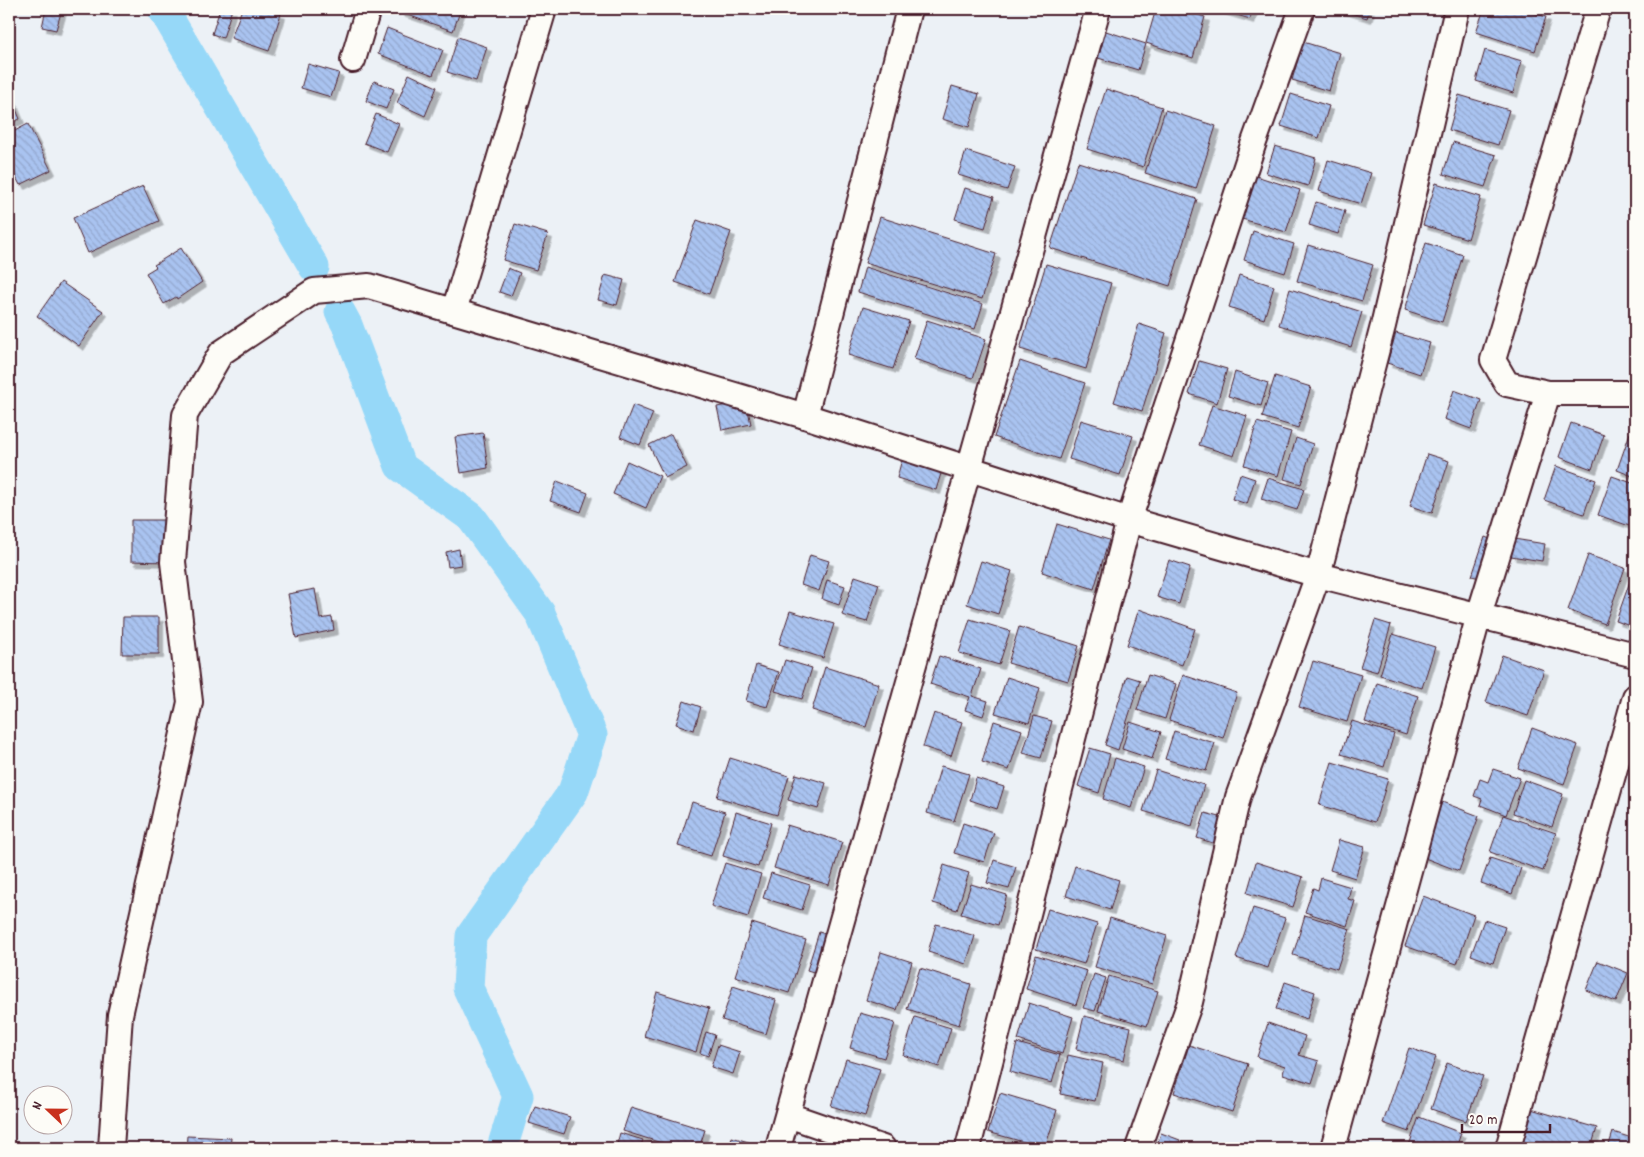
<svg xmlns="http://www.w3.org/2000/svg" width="1644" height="1157" font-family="Dekko,sans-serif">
	<defs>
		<pattern id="building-back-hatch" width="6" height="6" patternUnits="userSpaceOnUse" patternTransform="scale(1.25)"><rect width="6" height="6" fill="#a9c3f0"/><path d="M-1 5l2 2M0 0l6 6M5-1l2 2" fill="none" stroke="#93a7ce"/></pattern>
		<filter id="shadow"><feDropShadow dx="4.5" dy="4.5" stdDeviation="0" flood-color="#0004"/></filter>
	</defs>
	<rect width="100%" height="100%" fill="#ecf1f6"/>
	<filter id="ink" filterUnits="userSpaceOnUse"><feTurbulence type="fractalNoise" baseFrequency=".02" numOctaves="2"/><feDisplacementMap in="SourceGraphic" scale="10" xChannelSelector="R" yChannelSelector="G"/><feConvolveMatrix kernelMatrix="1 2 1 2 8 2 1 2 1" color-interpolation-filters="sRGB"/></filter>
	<g filter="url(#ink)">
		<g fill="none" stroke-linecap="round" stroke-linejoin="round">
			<g stroke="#96d8f8" stroke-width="31">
				<path d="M163,9l151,258"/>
				<path d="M340,312l7,13 53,141 71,51 69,96 52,122 -19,57 -102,144 -3,52 50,108 -16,52"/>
			</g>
		</g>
		<g fill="url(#building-back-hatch)" stroke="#4a1f2b" filter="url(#shadow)">
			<path d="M46,9h16l-6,21 -14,-3z"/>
			<path d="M220,9h12l-9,29 -11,-4z"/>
			<path d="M242,9h22l17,5 -12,37 -38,-13z"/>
			<path d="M400,9h61l-8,22 -54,-19z"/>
			<path d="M1156,9h23l26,8 -12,41 -47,-15z"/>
			<path d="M1217,9h36l-3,10z"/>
			<path d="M1338,9h32l-3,9z"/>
			<path d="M1484,9h36l26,8 -11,34 -59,-19z"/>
			<path d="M387,28l56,22 -10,25 -55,-21z"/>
			<path d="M1106,31l40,13 -8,26 -40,-12z"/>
			<path d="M458,37l29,10 -11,34 -29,-9z"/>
			<path d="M1303,42l37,11 -11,38 -37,-11z"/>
			<path d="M1485,50l37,11 -9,32 -37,-12z"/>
			<path d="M308,64l31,9 -8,24 -30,-9z"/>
			<path d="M409,74l28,13 -12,29 -28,-13z"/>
			<path d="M374,81l20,8 -8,20 -20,-8z"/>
			<path d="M952,86l27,8 -10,33 -27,-8z"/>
			<path d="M1106,89l56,18 -19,60 -56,-18z"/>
			<path d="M9,92l11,27 -11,5z"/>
			<path d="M1291,94l38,12 -10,32 -38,-12z"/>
			<path d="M1459,95l50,15 -11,35 -49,-15z"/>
			<path d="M1165,110l51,16 -20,63 -51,-16z"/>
			<path d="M376,114l23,10 -12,28 -23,-9z"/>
			<path d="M28,124l23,46 -31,15 -11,-21v-30z"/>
			<path d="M1453,142l43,13 -11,32 -42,-13z"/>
			<path d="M1275,146l41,12 -8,28 -42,-13z"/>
			<path d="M966,151l49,16 -8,23 -49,-15z"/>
			<path d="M1328,160l43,13 -10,31 -42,-13z"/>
			<path d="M1078,162l119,37 -27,87 -120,-38z"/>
			<path d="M1256,176l44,14 -14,42 -44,-13z"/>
			<path d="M1436,183l45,14 -13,42 -45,-14z"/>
			<path d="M143,186l16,35 -71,32 -15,-35z"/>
			<path d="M965,188l29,9 -9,31 -30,-9z"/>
			<path d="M1316,202l29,9 -7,23 -29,-9z"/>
			<path d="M880,217l116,37 -14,45 -117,-36z"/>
			<path d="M697,220l34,12 -22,62 -34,-12z"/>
			<path d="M515,224l33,10 -12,36 -33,-10z"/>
			<path d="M1253,231l41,13 -9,29 -41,-13z"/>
			<path d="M1426,243l37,12 -21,67 -37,-12z"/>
			<path d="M1308,245l65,20 -11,36 -65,-20z"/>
			<path d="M181,248l21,34 -25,17 -1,-2 -12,7 -18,-31 10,-6 -2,-2z"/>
			<path d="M1046,264l65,19 -25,86 -66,-20z"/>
			<path d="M865,267l118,37 -8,25 -117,-37z"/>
			<path d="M508,268l12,5 -9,23 -12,-4z"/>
			<path d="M605,275l19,5 -7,25 -19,-5z"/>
			<path d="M1239,275l35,11 -10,33 -35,-12z"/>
			<path d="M61,282l42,29 -24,35 -42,-30z"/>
			<path d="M1290,289l72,23 -11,35 -72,-22z"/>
			<path d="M863,307l46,14 -16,48 -45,-14z"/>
			<path d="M927,320l59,19 -13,39 -59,-19z"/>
			<path d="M1139,324l27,9 -24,78 -28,-9z"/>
			<path d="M1396,333l34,10 -10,31 -33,-11z"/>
			<path d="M1020,361l65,22 -26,76 -65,-22z"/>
			<path d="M1199,361l28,8 -10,34 -28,-9z"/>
			<path d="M1235,372l33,11 -7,23 -33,-10z"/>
			<path d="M1275,376l36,11 -13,41 -36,-11z"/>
			<path d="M1454,390l27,10 -10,29 -27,-10z"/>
			<path d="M746,401l5,23 -29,6 -5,-23z"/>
			<path d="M633,405l20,8 -13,32 -20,-8z"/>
			<path d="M1212,405l35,11 -13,40 -35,-11z"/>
			<path d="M1081,420l52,16 -13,39 -51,-16z"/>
			<path d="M1257,422l34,10 -13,44 -34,-11z"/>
			<path d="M1571,423l33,12 -12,34 -33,-12z"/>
			<path d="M483,433l5,35 -27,5 -6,-36z"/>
			<path d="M1630,433l5,2v42l-18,-7z"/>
			<path d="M671,434l16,33 -22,11 -16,-33z"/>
			<path d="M1296,438l17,6 -12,40 -17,-5z"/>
			<path d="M1427,454l22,7 -17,52 -22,-7z"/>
			<path d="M903,455l40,12 -7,23 -39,-12z"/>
			<path d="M627,461l33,15 -14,32 -33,-14z"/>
			<path d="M1556,466l40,14 -12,34 -40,-14z"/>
			<path d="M1240,474l15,5 -8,25 -15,-5z"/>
			<path d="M1612,476l23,8v44l-37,-13z"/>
			<path d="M1268,478l36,11 -7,21 -36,-11z"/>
			<path d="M557,481l31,12 -7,19 -31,-11z"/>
			<path d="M131,520h34v42l-34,-1z"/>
			<path d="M1057,524l52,16 -15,49 -52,-17z"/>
			<path d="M1485,537l10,4 -12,38 -11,-3z"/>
			<path d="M1514,539l31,5 -3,17 -31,-5z"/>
			<path d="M459,549l2,16 -13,2 -2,-15z"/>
			<path d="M810,555l19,6 -10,30 -18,-6z"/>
			<path d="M1588,555l37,13 -20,56 -37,-14z"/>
			<path d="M1169,560l21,7 -11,37 -22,-7z"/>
			<path d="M981,561l31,10 -14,43 -31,-10z"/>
			<path d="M1635,567v52l-2,8 -17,-6z"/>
			<path d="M855,576l24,8 -12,38 -25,-7z"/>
			<path d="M827,580l18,6 -6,19 -17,-6z"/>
			<path d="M315,589l5,30 12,-2 2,13 -38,8 -8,-44z"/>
			<path d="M1139,609l56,20 -13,36 -55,-20z"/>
			<path d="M790,611l44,13 -11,34 -44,-14z"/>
			<path d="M123,617h36v37h-37z"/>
			<path d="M970,619l40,12 -11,34 -40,-12z"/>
			<path d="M1375,620l16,5 -14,47 -17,-5z"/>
			<path d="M1019,627l60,19 -11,35 -60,-18z"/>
			<path d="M1393,634l42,13 -13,41 -42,-13z"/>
			<path d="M1502,655l42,15 -16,46 -42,-14z"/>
			<path d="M939,656l42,13 -9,27 16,5 -5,15 -18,-6 5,-13 -40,-13z"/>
			<path d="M785,660l27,8 -10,31 -27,-8z"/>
			<path d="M1313,661l48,14 -14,47 -48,-15z"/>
			<path d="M756,665l23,7 -12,35 -21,-6z"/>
			<path d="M825,667l54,17 -13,43 -54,-17z"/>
			<path d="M1148,675l28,9 -11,35 -28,-9z"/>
			<path d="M1183,675l54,18 -14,45 -54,-18z"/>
			<path d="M1127,676l13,4 -22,70 -13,-5z"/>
			<path d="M1007,677l33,11 -11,35 -34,-10z"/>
			<path d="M1377,683l41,13 -12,39 -41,-13z"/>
			<path d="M684,701l17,6 -7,23 -18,-6z"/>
			<path d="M934,713l28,9 -11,34 -28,-9z"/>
			<path d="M1034,716l18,5 -11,37 -18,-5z"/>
			<path d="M994,721l28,9 -13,40 -27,-8z"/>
			<path d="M1352,721l42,13 -10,33 -43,-13z"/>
			<path d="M1130,722l31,10 -9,27 -30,-10z"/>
			<path d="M1532,728l46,17 -14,39 -46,-16z"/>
			<path d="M1174,731l41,12 -9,28 -41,-12z"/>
			<path d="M1090,748l20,6 -11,39 -21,-7z"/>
			<path d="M730,758l59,18 -12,39 -60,-18z"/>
			<path d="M1115,758l29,9 -13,41 -28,-9z"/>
			<path d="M1332,762l56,17 -13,43 -56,-17z"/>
			<path d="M941,766l28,8 -15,47 -27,-8z"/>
			<path d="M1493,769l27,9 -14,37 -26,-10 2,-6 -8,-3 6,-17 8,3z"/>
			<path d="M1156,770l48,15 -12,41 -49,-15z"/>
			<path d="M796,774l30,9 -8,26 -30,-9z"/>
			<path d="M976,778l28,9 -7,22 -27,-9z"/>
			<path d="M1524,780l39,14 -11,33 -39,-14z"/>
			<path d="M692,802l33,10 -14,44 -33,-10z"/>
			<path d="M1442,802l37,14 -20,55 -37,-14z"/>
			<path d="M736,812l35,11 -13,44 -35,-11z"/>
			<path d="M1205,813l22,6 -8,26 -22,-7z"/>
			<path d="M1503,815l53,18 -13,38 -53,-19z"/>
			<path d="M963,823l31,10 -10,29 -30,-9z"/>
			<path d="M787,825l55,17 -13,43 -55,-17z"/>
			<path d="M1339,840l26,7 -10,31 -25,-8z"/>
			<path d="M1490,858l31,10 -9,26 -31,-11z"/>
			<path d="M994,860l22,7 -7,22 -22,-6z"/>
			<path d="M1256,862l47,15 -10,30 -46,-14z"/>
			<path d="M725,863l36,11 -13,43 -37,-11z"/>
			<path d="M944,865l25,8 -12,37 -24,-7z"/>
			<path d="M1075,866l44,14 -9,30 -44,-14z"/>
			<path d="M771,873l39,12 -8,25 -39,-12z"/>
			<path d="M1321,878l30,9 -3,12 7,2 -8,25 -42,-14 8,-24 5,2z"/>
			<path d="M971,884l36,11 -9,30 -37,-11z"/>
			<path d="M1423,896l51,19 -17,49 -52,-18z"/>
			<path d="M1253,908l32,10 -17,50 -32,-10z"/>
			<path d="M1048,909l49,15 -13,40 -48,-15z"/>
			<path d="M1305,915l45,14 -13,40 -44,-14z"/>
			<path d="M1110,918l57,18 -15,48 -57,-17z"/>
			<path d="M1484,920l21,7 -12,36 -22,-8z"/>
			<path d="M752,923l54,17 -17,53 -54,-17z"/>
			<path d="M936,924l39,12 -9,28 -38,-12z"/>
			<path d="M819,932l13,4 -12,38 -13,-4z"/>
			<path d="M881,952l31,10 -15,48 -31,-10z"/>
			<path d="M1036,955l51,16 -11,34 -50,-16z"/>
			<path d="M1598,961l30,12 -12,29 -30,-12z"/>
			<path d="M920,968l51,16 -12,41 -52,-16z"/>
			<path d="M1094,974l12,4 -11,33 -12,-3z"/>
			<path d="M1109,976l49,15 -11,35 -49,-15z"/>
			<path d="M1285,982l30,10 -8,27 -31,-10z"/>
			<path d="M733,986l43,14 -10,34 -44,-14z"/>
			<path d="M657,992l52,16 -13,44 -52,-16z"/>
			<path d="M1029,1003l44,14 -11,37 -44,-14z"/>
			<path d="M860,1013l35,10 -11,35 -34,-10z"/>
			<path d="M1084,1016l47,11 -7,33 -48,-11z"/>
			<path d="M915,1017l36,11 -12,39 -36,-12z"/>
			<path d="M1268,1023l37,13 -6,19 20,6 -7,22 -29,-9 2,-8 -28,-9z"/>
			<path d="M706,1032l9,3 -7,21 -8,-3z"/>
			<path d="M1017,1043l43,12 -8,28 -42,-11z"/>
			<path d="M718,1045l22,7 -7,22 -22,-7z"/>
			<path d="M1189,1045l59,19 -16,48 -58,-19z"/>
			<path d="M1409,1048l27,9 -27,75 -26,-9z"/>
			<path d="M1068,1055l35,8 -8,38 -35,-7z"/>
			<path d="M846,1059l34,10 -15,47 -34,-10z"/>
			<path d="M1447,1063l36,13 -17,45 -35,-12z"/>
			<path d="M1000,1093l57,17 -12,38 -57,-16z"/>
			<path d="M535,1106l35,11 -6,17 -35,-11z"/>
			<path d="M631,1107l74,23 -6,18h-21l-55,-17z"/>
			<path d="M1531,1109l66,19 -6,20h-72z"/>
			<path d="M1419,1117l42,16 -5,15h-48z"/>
			<path d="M1613,1132l22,7v9h-27z"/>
			<path d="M620,1133l23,7 -3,8h-9l-14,-4z"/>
			<path d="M1161,1133l19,7 -3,8h-21z"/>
			<path d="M187,1136l44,2 -1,10h-44z"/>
			<path d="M732,1137l26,8 -1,3h-28z"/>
			<path d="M651,1143l15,5h-16z"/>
		</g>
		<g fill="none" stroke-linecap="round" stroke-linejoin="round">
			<g stroke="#4a1f2b" stroke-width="28">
				<g id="minor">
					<path d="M1598,9l-105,351 14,24 41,9h87"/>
					<path d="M353,60l15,-51"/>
					<path d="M454,311l90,-302"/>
					<path d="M805,416l104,-407"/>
					<path d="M788,1115l95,33"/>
					<path d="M111,1148l9,-133 70,-313 -17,-140 12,-147 36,-62 93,-62 55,-5 436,130 324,104 189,55 317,80"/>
					<path d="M778,1148l320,-1139"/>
					<path d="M968,1148l161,-628 124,-375 49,-136"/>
					<path d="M1138,1148l52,-146 48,-205 80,-222 65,-249 74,-317"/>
					<path d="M1333,1148l146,-533 69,-222"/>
					<path d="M1508,1148l127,-451"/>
				</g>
			</g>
			<use href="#minor" stroke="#fdfcf7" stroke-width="24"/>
		</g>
	</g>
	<rect width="1644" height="1157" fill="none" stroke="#fdfcf7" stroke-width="30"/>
	<rect x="15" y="15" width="1614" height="1127" fill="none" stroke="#4a1f2b" stroke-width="2" filter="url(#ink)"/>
	<g transform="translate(48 1110) rotate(292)"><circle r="24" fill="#fdfcf7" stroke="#b5a4a5"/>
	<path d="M0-4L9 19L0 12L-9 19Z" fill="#c8321e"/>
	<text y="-8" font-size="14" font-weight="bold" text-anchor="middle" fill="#4a1f2b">N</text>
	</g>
	<path d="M1462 1124v8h88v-8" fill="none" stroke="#4a1f2b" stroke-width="2.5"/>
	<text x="1469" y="1124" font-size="15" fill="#4a1f2b" stroke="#fdfcf7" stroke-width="4" paint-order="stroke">20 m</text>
</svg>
